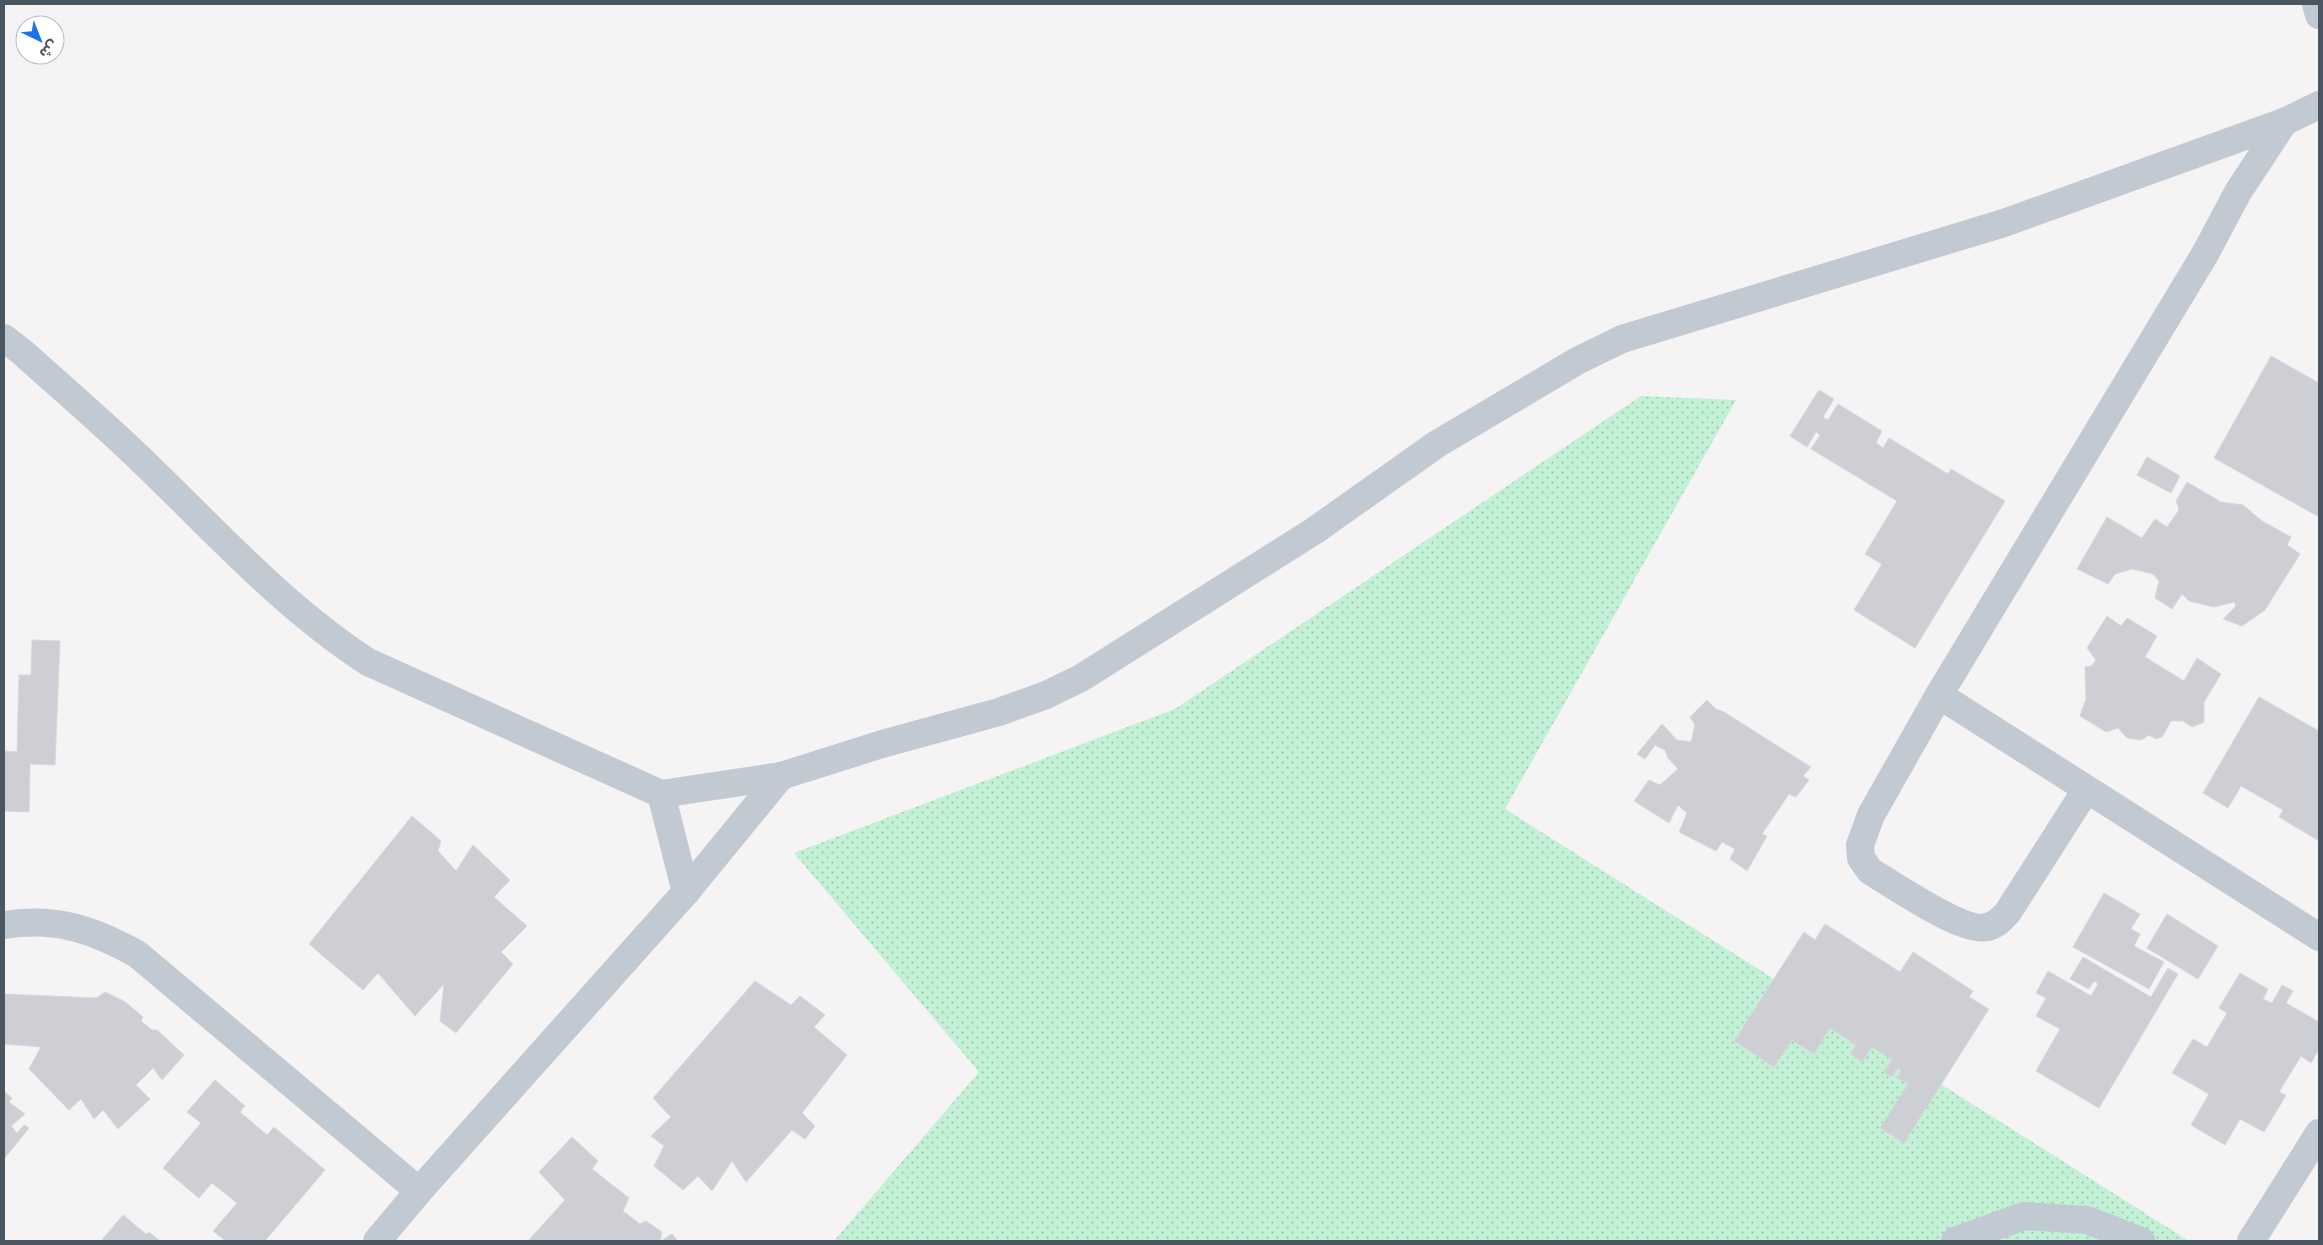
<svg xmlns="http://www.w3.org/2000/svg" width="2323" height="1245" font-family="Cabin,'Noto Sans Arabic',sans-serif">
	<defs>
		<pattern id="grass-dots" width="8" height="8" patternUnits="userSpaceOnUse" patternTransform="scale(1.25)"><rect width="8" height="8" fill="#c3f1d5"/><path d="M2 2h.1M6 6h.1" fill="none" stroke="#a0c6b0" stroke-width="1.8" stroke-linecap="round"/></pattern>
	</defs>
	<rect width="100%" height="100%" fill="#f5f3f3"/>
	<path fill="url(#grass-dots)" d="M1641,396l95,4 -231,409 684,432h-1355l145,-169 -185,-219 381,-144z"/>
	<g fill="#cdcfd5" stroke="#d7d9de">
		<path d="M2271,356l48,27v134l-105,-59z"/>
		<path d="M1819,390l15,9 -11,18 5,3 10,-16 44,27 -6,12 7,5 6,-10 59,36 3,-5 54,32 -90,147 -61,-38 28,-46 -17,-10 32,-53 -86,-52 9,-14 -4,-3 -9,15 -17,-11z"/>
		<path d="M2147,457l33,19 -9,17 -34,-18z"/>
		<path d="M2187,482l34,20 22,3 19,16 29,16 -4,8 13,9 -35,56 -23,16 -19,-7 13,-13 -2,-4 -20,5 -25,-6 -7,-7 -10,15 -17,-11 4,-17 -6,-7 -21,-5 -17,5 -7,10 -31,-15 30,-52 35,21 13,-19 12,8 12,-17 -3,-9z"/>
		<path d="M2107,616l14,10 6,-8 30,18 -12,21 39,24 13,-23 24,16 -17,28v20l-12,5 -9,-6h-12l-9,16 -6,2 -7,-4 -8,5 -14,-2 -9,-10 -12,4 -26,-16 6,-17 -1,-32 6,-1 5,-6 -9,-12z"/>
		<path d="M32,640l28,1 -5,124 -25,-1 -1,48 -25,-1v-60l13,1 2,-77h12z"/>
		<path d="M2259,697l60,34v110l-40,-24 4,-7 -42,-24 -13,22 -25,-15z"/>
		<path d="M1707,700l9,9 8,3 87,55 -8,9 6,4 -13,17 -7,-3 -27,40 5,2 -20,35 -17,-12 5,-10 -13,-7 -6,9 -37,-19 8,-19 -9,-8 -9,18 -35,-22 15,-21 11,5 18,-16 -10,-11 -3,-8 -10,-5 -10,14 -8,-5 25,-30 15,16 14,2 4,-17 -5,-8z"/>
		<path d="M412,816l29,25 -3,10 18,20 17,-26 37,35 -16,17 33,29 -26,26 12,12 -57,69 -16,-12 4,-37 -29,32 -37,-43 -15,17 -54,-46z"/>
		<path d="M2104,893l36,21 -9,15 9,5 -6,12 30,16 -15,27 -76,-42z"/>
		<path d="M2167,914l51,32 -20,33 -51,-31z"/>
		<path d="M1825,924l75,48 13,-20 60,39 -4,6 20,12 -85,134 -24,-15 28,-44 -11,-6 4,-7 -3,-3 -6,9 -8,-5 8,-12 -20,-13 -10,15 -12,-8 6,-9 -26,-17 -16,26 -22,-14 -18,27 -40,-26 70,-109 11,8z"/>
		<path d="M2083,957l68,40 17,-29 10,6 -79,134 -63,-37 24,-42 -24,-13 10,-18 -10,-5 12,-22 43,25 7,-12 -4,-3 -5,8 -19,-10z"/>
		<path d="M2240,973l28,16 -5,10 9,4 10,-18 11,6 -7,12 33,19v27l-8,14 -10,-7 -22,36 7,3 -22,37 -24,-13 -15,26 -34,-20 18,-31 -37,-21 21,-34 14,8 20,-34 -8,-5z"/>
		<path d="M755,981l36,24 9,-9 25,19 -11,12 33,28 -45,58 13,13 -10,13 -13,-9 -46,52 -14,-21 -20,30 -14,-15 -15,14 -29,-24 10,-20 -13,-10 20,-19 -18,-19z"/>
		<path d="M105,992l19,9 19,16 -2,4 11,9h5l27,25 -22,25 -9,-12 -17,17 14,14 -32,30 -15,-19 -9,9 -13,-20 -12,11 -40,-41 12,-22 -37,-3v-50l93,4z"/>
		<path d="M215,1080l30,26 -5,6 27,23 7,-8 51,43 -60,71h-39l-13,-10 24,-28 -25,-20 -13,15 -36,-30 38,-45 -14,-11z"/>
		<path d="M4,1091l8,7 -3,4 16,12 -14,12 6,7 7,-8 5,3 -25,31z"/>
		<path d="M572,1137l26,24 -6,8 37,29 -6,13 17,13 6,-3 16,11 -2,9h-132l37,-41 -26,-28z"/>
		<path d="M123,1215l23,19 3,-2 11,9h-59z"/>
		<path d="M672,1234l6,7h-17z"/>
	</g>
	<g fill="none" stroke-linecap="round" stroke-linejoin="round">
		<g stroke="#c1cad2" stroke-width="28">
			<path d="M2316,4l3,11"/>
			<path d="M4,338l18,14c38,34 76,67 112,101 77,73 145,151 234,209l293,132 120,-18 101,-32 117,-32 47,-17 35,-17 233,-147 123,-87 140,-83 45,-22 382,-116 280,-101 35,-17"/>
			<path d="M1939,695l380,242"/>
			<path d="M2086,790l-78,122c-6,7 -12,13 -21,15 -23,7 -95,-43 -117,-56l-9,-13 -1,-13 11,-30 68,-120 266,-441 33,-62 46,-70"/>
			<path d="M661,794l25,98"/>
			<path d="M4,925c51,-8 88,4 133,29l282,237"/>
			<path d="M377,1241l42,-50 267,-299 95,-116"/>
			<path d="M1955,1241l69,-25 63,4 54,21"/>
			<path d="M2251,1241l68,-108"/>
		</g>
	</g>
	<rect width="2323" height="1245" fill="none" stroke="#4a5661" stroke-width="10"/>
	<g transform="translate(40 40) rotate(137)"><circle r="24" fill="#ffffff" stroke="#b7bbc0"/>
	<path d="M0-4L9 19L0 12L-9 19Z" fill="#1a73e8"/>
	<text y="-8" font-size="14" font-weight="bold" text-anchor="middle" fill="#4a5661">ش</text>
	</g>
</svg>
